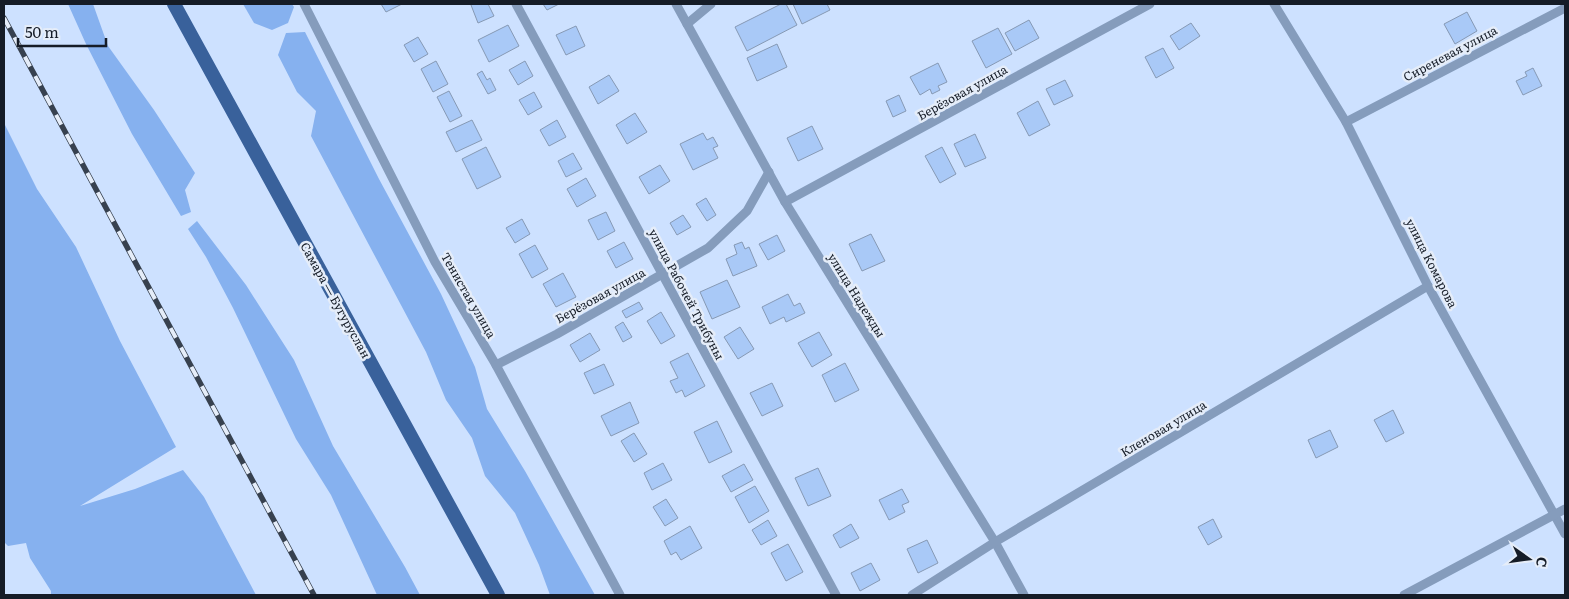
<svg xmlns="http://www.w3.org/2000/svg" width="1569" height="599" font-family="Literata,serif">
	<rect width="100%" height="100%" fill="#cde1ff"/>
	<g fill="#86b1ef">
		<path d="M68,4h25l15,42 46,64 41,63 -10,17 6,22 -10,4 -49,-82 -46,-90z"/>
		<path d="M243,4h49l2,3 -6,16 -16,7 -18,-7z"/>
		<path d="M305,32l74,147 62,115 34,73 12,42 38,62 70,124h-45l-11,-30 -24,-52 -30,-37 -13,-38 -26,-38 -20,-48 -115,-216 5,-25 -19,-19 -19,-37 8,-22z"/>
		<path d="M4,123l33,66 39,58 44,94 56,106 -96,59 55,-17 48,-19 21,27 52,98h-205v-4l-21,-33 -4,-15 -18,3 -4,-4z"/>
		<path d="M197,221l49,64 48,75 39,86 72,121 15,28h-43l-46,-100 -35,-56 -63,-131 -27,-51 -18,-28z"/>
	</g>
	<g fill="#a9c9f7" stroke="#8699b4">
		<path d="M381,4h21l-16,8z"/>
		<path d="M474,4h14l6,12 -16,7 -7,-18z"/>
		<path d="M543,4h16l-12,6z"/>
		<path d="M781,4h5l11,21 -50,26 -12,-24z"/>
		<path d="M793,4h34l3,6 -28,14z"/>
		<path d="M1467,12l10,19 -22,13 -11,-20z"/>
		<path d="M1029,20l10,18 -24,13 -10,-18z"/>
		<path d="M1191,23l9,13 -21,14 -9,-14z"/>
		<path d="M508,25l11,21 -30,16 -11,-22z"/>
		<path d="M576,26l9,20 -19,9 -10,-20z"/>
		<path d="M998,28l14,26 -26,14 -14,-27z"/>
		<path d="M418,37l10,17 -14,8 -10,-17z"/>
		<path d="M777,44l10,23 -30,14 -10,-23z"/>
		<path d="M1163,48l11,20 -18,10 -11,-21z"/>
		<path d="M436,61l12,23 -15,8 -12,-23z"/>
		<path d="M525,61l8,15 -15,9 -9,-15z"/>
		<path d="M938,63l9,19 -9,4 2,4 -8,4 -2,-5 -10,6 -10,-18z"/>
		<path d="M1533,68l9,18 -19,9 -7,-14 11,-5 -2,-4z"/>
		<path d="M482,71l5,9 3,-2 6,12 -8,4 -11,-20z"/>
		<path d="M609,75l10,16 -21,13 -9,-17z"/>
		<path d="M1065,80l8,16 -19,9 -8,-16z"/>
		<path d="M449,91l13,25 -12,6 -13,-25z"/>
		<path d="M534,92l8,15 -14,8 -9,-15z"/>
		<path d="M899,95l7,16 -13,6 -7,-16z"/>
		<path d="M1038,101l12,24 -21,11 -12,-23z"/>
		<path d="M635,113l12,19 -20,12 -11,-19z"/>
		<path d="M472,120l10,20 -26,12 -10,-20z"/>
		<path d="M557,120l9,17 -17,9 -9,-16z"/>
		<path d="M812,126l11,23 -25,12 -11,-23z"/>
		<path d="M703,133l4,7 6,-3 5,9 -5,2 5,10 -25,12 -13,-26z"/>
		<path d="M975,134l11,24 -21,9 -11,-23z"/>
		<path d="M486,147l15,30 -24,12 -15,-30z"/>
		<path d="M942,147l14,27 -16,9 -15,-27z"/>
		<path d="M573,153l9,16 -16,8 -8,-16z"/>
		<path d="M660,165l10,16 -21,13 -10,-17z"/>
		<path d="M586,178l10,18 -19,11 -10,-18z"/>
		<path d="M706,198l10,17 -9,6 -11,-17z"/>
		<path d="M606,212l9,19 -17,9 -10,-20z"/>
		<path d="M683,215l8,12 -14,8 -7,-12z"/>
		<path d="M522,219l8,15 -15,9 -9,-15z"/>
		<path d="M871,234l14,27 -23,10 -13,-27z"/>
		<path d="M777,235l8,16 -17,9 -9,-16z"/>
		<path d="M624,242l9,17 -17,9 -9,-17z"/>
		<path d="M742,242l3,7 4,-2 8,19 -24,10 -7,-17 11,-5 -3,-9z"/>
		<path d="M535,245l13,24 -16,9 -13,-24z"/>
		<path d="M563,273l13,24 -20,10 -13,-23z"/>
		<path d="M727,280l13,27 -28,12 -12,-27z"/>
		<path d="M788,294l6,12 6,-3 5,10 -19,9 -2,-5 -14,7 -8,-17z"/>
		<path d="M639,302l4,7 -17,9 -4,-7z"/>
		<path d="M661,312l14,24 -14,8 -14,-23z"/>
		<path d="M623,322l9,15 -9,5 -8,-15z"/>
		<path d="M740,327l14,22 -16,10 -14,-22z"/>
		<path d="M819,332l13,23 -20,12 -14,-24z"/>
		<path d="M590,333l10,17 -20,12 -10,-17z"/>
		<path d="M688,353l17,33 -20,11 -3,-7 -6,3 -6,-12 8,-3 -8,-16z"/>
		<path d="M845,363l14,27 -24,12 -13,-27z"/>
		<path d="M604,364l10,21 -20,9 -10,-21z"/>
		<path d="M772,383l11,23 -21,10 -12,-23z"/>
		<path d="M630,402l9,21 -28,13 -10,-20z"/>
		<path d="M1393,410l11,23 -18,9 -12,-22z"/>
		<path d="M717,421l15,31 -23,11 -15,-31z"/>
		<path d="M1330,430l8,17 -22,11 -8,-18z"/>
		<path d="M634,433l13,21 -13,8 -13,-21z"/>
		<path d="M663,463l9,17 -20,10 -8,-17z"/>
		<path d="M744,464l9,16 -22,12 -9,-16z"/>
		<path d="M818,468l13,28 -23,10 -13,-28z"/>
		<path d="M755,486l14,25 -20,12 -14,-26z"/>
		<path d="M902,489l7,13 -7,3 3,7 -16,8 -10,-20z"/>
		<path d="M666,499l12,19 -13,8 -12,-19z"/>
		<path d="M1213,519l9,18 -14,8 -10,-18z"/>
		<path d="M768,520l9,16 -16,9 -9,-15z"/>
		<path d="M851,524l8,14 -19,10 -7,-13z"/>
		<path d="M690,526l12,22 -21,12 -5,-8 -5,3 -7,-14z"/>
		<path d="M927,540l11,23 -20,10 -11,-24z"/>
		<path d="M788,544l15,28 -17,9 -15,-28z"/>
		<path d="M871,563l9,17 -20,11 -9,-18z"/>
	</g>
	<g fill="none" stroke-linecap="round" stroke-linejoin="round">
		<g stroke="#859cbc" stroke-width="9">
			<path d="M304,4l131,258 61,103 124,230"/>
			<path d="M516,4l320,591"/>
			<path d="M676,4l109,198 210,340 29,53"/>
			<path d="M1274,4l72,118 82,164 137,248"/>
			<path d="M687,24l24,-20"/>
			<path d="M1346,122l219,-114"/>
			<path d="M785,202l365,-198"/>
			<path d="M496,365l61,-31 151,-86 39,-37 22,-39"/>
			<path d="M912,595l83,-53 433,-256"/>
			<path d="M1404,595l161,-86"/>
		</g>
		<path stroke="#39619b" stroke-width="14" d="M174,4l324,591"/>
		<g stroke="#37414f" stroke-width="5.5">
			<path id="rail" d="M4,18l310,577"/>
		</g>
		<use href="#rail" stroke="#e5edf9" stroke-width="4" stroke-dasharray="11" stroke-linecap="butt"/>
	</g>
	<g text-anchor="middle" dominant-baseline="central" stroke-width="5" stroke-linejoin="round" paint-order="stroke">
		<g font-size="12" fill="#151c27" stroke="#e5edf9">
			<text transform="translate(1450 53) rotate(-28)">Сиреневая улица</text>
			<text transform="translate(962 92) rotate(-29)">Берёзовая улица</text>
			<text transform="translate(1432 263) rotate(63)">улица Комарова</text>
			<text transform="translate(687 294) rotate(62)">улица Рабочей Трибуны</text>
			<text transform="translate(469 295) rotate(60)">Тенистая улица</text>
			<text transform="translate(600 295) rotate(-29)">Берёзовая улица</text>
			<text transform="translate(857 295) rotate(58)">улица Надежды</text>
			<text transform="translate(336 300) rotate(61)">Самара — Бугуруслан</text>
			<text transform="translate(1163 428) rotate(-31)">Кленовая улица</text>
		</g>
	</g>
	<rect width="1569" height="599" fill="none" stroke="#151c27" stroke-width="10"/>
	<g transform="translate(1529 559) rotate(104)" stroke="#e5edf9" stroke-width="4" paint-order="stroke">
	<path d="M0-4L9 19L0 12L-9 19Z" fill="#151c27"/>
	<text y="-8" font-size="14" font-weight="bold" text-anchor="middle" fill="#151c27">С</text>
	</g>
	<path d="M18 38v8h88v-8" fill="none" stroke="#151c27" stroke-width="2.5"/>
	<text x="25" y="38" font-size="15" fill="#151c27" stroke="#e5edf9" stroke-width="4" paint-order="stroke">50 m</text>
</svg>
